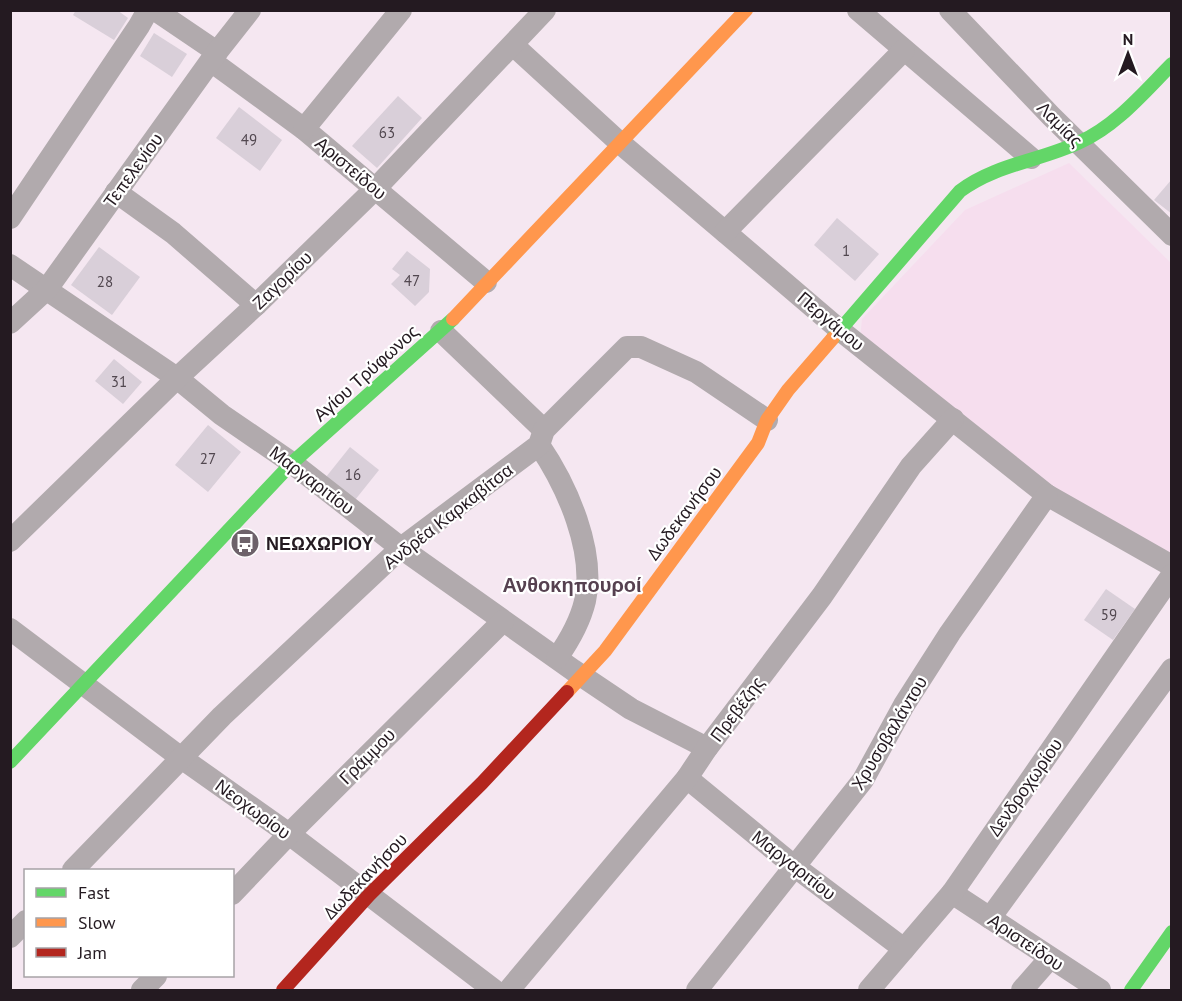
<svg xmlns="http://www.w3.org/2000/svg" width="1182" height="1001" font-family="'PT Sans',sans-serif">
	<rect width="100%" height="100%" fill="#f5e7f1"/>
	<path fill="#f6deee" d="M1069,163l102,100v296l-120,-68 -191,-153 2,-19 103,-109z"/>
	<g fill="#d9cfd9">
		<path d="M76,10h41l11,8 -14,22 -41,-25z"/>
		<path d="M154,33l33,21 -15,23 -32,-21z"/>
		<path d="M398,96l24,22 -45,50 -25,-22z"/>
		<path d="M239,107l43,33 -22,31 -44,-33z"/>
		<path d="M1172,179v35l-18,-14z"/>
		<path d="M837,218l42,36 -24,27 -41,-36z"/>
		<path d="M99,247l41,30 -28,38 -41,-30z"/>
		<path d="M407,251l23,18 -1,23 -14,14 -24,-22 9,-9 -8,-6z"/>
		<path d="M114,359l28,23 -19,22 -28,-23z"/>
		<path d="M208,425l33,27 -33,40 -33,-27z"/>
		<path d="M350,447l29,23 -24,30 -29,-23z"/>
		<path d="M1106,589l29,20 -22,31 -29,-20z"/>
	</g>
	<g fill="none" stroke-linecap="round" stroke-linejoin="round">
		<g stroke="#b1aaad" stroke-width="22">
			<path d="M155,10l62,42"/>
			<path d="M858,10l173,148"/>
			<path d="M950,10l101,106 121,119"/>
			<path d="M513,45l107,98 105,89 116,99 206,164 125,71"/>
			<path d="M211,61l93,68 182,153"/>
			<path d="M304,129l97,-119"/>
			<path d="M116,192l57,41 83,72"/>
			<path d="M10,218l129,-192 9,-16"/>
			<path d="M725,232l179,-182"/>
			<path d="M10,265l167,113 45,37 70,48 109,85 172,122 58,39 76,39"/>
			<path d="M10,323l37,-34 170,-237 33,-42"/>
			<path d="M441,331l103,99"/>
			<path d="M539,445c28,41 57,106 46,156 -5,21 -16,40 -28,57"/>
			<path d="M10,541l167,-163 79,-73 120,-117 169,-178"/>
			<path d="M10,629l170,128 109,77 205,156"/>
			<path d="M687,778l107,88 110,83"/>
			<path d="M73,870l149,-154 179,-168 138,-103 5,-15 83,-83h14l55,25 71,48"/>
			<path d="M952,893l148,97"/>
			<path d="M232,894l57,-60 214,-213"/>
			<path d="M990,918l182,-249"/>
			<path d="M10,937l16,-16"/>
			<path d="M142,990l14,-14"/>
			<path d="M509,990l178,-212 20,-30 115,-152 89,-130 42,-47"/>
			<path d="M697,990l166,-210 41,-75 46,-72 97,-138"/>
			<path d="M869,990l83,-97 220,-318"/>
			<path d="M1022,990l28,-32"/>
		</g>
		<g stroke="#63d668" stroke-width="14">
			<path d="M833,338l127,-147c36,-27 80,-30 120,-49 37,-17 64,-50 92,-78"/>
			<path d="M10,762l282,-299 161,-144"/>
			<path d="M1131,990l41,-58"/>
		</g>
		<g stroke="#ff974d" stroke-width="14">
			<path d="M453,319l293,-309"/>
			<path d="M567,692l38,-41 153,-208 9,-23 21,-30 45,-52"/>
		</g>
		<path stroke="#b3261e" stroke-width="14" d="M283,990l86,-95 113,-112 85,-91"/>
	</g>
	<defs>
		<g id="bus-disc" transform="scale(1.5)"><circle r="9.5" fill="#6d626a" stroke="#fff"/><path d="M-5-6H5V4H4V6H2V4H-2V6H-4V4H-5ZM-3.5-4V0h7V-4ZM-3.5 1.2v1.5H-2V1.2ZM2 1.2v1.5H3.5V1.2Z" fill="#fff"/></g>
	</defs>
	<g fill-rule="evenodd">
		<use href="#bus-disc" x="245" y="543"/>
	</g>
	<g text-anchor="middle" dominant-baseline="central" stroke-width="4.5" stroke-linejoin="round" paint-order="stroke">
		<g font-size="15" fill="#51474f">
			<text x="387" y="132">63</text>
			<text x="249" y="139">49</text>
			<text x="846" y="250">1</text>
			<text x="412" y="280">47</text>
			<text x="105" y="281">28</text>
			<text x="119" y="381">31</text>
			<text x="208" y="458">27</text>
			<text x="353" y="474">16</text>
			<text x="1109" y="614">59</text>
		</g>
		<g font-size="18" fill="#241a21" stroke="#fff">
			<text transform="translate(1060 124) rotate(45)">Λαμίας</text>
			<text transform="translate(351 168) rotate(40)">Αριστείδου</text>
			<text transform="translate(133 170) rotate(-54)">Τεπελενίου</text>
			<text transform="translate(282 280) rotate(-44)">Ζαγορίου</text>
			<text transform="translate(831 321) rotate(40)">Περγάμου</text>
			<text transform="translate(366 373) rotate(-42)">Αγίου Τρύφωνος</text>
			<text transform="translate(312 480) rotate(37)">Μαργαριτίου</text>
			<text transform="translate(684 513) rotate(-53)">Δωδεκανήσου</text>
			<text transform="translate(448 516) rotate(-38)">Ανδρέα Καρκαβίτσα</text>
			<text transform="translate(737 709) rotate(-53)">Πρεβέζης</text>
			<text transform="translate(889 733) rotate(-59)">Χρυσοβαλάντου</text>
			<text transform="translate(367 756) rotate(-45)">Γράμμου</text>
			<text transform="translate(1025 787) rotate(-55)">Δενδροχωρίου</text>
			<text transform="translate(253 809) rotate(36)">Νεοχωρίου</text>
			<text transform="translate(794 865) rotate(38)">Μαργαριτίου</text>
			<text transform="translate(365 876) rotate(-46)">Δωδεκανήσου</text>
			<text transform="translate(1026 942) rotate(34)">Αριστείδου</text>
		</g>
		<g font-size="18" font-weight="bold" fill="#241a21" stroke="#fff" text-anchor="start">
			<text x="266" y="543">ΝΕΩΧΩΡΙΟΥ</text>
		</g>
		<g font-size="20" font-weight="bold" fill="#564150" stroke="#fff">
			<text x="572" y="585">Ανθοκηπουροί</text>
		</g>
	</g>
	<rect width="1182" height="1001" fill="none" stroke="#241a21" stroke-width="24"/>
	<rect x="24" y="869" width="210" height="108" fill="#ffffff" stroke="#a7a3a6" stroke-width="1.5"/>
	<rect x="36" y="888" width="30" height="9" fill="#63d668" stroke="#a7a3a6" stroke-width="1.5"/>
	<text x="78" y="899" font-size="18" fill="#241a21">Fast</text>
	<rect x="36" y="918" width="30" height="9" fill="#ff974d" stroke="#a7a3a6" stroke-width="1.5"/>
	<text x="78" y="929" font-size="18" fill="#241a21">Slow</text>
	<rect x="36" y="948" width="30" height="9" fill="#b3261e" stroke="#a7a3a6" stroke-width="1.5"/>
	<text x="78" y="959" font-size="18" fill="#241a21">Jam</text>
	<g transform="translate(1128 54)" stroke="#ffffff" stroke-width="4.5" paint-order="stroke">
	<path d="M0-4.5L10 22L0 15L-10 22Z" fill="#241a21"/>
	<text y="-9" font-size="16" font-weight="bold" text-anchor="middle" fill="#241a21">N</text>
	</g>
</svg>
